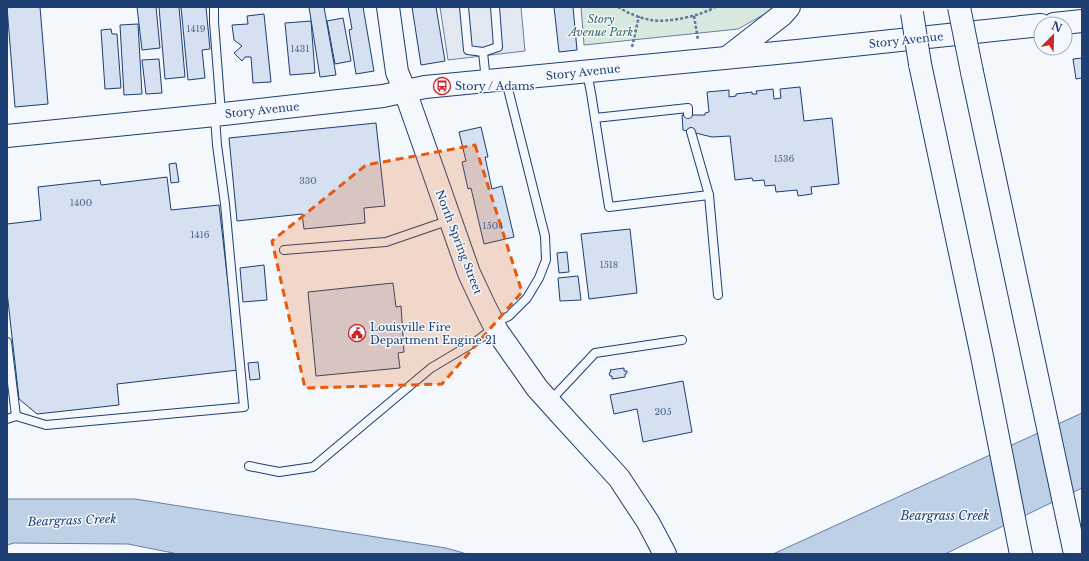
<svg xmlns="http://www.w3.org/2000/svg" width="1089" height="561" font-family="'Libre Baskerville',serif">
	<rect width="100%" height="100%" fill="#f4f7fb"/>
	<path fill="#d7e8df" stroke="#687fa3" d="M581,7h196l-39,22 -154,16z"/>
	<path fill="#e3e8f0" stroke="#687fa3" d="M440,7h81l4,44 -77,9z"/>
	<g fill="#bed0e5" stroke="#687fa3">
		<path d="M1082,413v75l-137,66h-172z"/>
		<path d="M7,499h128l311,49 21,6h-289l-50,-10 -114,-1 -7,2z"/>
	</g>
	<g fill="#d5e0f0" stroke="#1d3f73">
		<path d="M7,7h33l8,97 -33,3z"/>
		<path d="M137,7h19l4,41 -18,2z"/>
		<path d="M159,7h20l6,70 -20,2z"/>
		<path d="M181,7h25l4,42 -8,1 3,28 -17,2z"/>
		<path d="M309,7h15l12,68 -16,2z"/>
		<path d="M348,7h15l11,64 -18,3 -7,-44 3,-1z"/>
		<path d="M412,7h24l9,54 -24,4z"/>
		<path d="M554,7h19l4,43 -18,2z"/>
		<path d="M264,14l7,68 -18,1 -2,-26h-6l-3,4 -8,-8 8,-7 -8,-6 -2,-15 16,-1 -1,-8z"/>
		<path d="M343,18l8,43 -16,3 -8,-43z"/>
		<path d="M311,21l4,52 -25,2 -5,-52z"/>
		<path d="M138,24l4,70 -18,1 -4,-70z"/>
		<path d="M111,29l1,5h5l4,54 -16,1 -4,-59z"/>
		<path d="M1082,58v20l-6,1 -3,-20z"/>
		<path d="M159,59l3,34 -16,1 -4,-34z"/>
		<path d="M800,87l4,34 28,-3 7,66 -28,3 1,7 -14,2 -1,-6 -21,2 -1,-7 -10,1 -1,-6 -11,1 -1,-3 -17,2 -5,-44 -18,1 -29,-7 -1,-15h23v-2l4,-1 -2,-20 22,-2v7l7,-1v-2l16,-2v2h5l-1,-3 17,-2 1,10 7,-1 -1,-9z"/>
		<path d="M376,123l9,83 -21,2 1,15 -61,6 -2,-15 -65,7 -8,-83z"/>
		<path d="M481,127l7,30h-3l7,32 10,-3 12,51 -30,7 -13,-56 -3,1 -6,-27 4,-1 -7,-29z"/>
		<path d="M176,163l3,19 -8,1 -2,-19z"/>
		<path d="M167,177l4,33 48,-5 19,165 -121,14 2,21 -82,9 -18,-15 -12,-107v-68l34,-4 -3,-33 62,-7 1,5z"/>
		<path d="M630,229l7,64 -48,6 -8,-65z"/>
		<path d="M567,252l2,20 -10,1 -2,-20z"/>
		<path d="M264,265l3,35 -24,2 -3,-34z"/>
		<path d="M578,276l3,24 -21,1 -2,-23z"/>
		<path d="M393,283l3,24 5,-1 3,46 -6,1 2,15 -84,8 -8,-84z"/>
		<path d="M258,362l2,17 -10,1 -2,-17z"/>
		<path d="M624,368v3h3v2l-2,1v3l-13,2v-3h-2l-1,-3 2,-1 -1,-2z"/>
		<path d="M683,381l9,51 -49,10 -6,-33 -23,5 -4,-19z"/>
	</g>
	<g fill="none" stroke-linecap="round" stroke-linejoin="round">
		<g stroke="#1d3f73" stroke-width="10">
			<g id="lane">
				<path d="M214,7v15l7,91"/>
				<path d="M464,7l4,43 15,2 15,-5 -3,-40"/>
				<path d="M483,52l3,29"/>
				<path d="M587,72l4,21 18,114 100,-12"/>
				<path d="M595,118l93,-10v6"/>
				<path d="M691,132l18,63 9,100"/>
				<path d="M284,250l102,-8 64,-22"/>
				<path d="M494,323l15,-7 18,-18 12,-20 7,-18 -1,-24 -39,-155"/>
				<path d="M7,342l9,74"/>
				<path d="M550,401l45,-48 87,-13"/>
				<path d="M7,419l9,-3 30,9 198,-18 -19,-203 -8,-59 -2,-28"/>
				<path d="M249,466l30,6 34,-5 118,-99 47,-28 17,-13"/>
			</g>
		</g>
		<g stroke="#1d3f73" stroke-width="24">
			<path id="secondary" d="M388,7l9,65 8,19"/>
		</g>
		<g stroke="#1d3f73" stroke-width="24">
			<g id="primary">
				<path d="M1054,24l28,-3"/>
				<path d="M405,91l64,182 14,30 14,28 40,57 27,30 55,60 29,44 17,32"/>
				<path d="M7,136l208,-21 168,-19 42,-9 372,-36 244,-26"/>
			</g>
		</g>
		<g stroke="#1d3f73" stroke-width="24">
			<g id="highway">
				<path d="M728,57l54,-42 7,-8"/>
				<path d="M920,64l62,292 39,198"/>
				<path d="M972,72l103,482"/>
			</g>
		</g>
		<g stroke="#5e769c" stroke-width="2.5" stroke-dasharray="3 2" stroke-linecap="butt">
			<path d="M618,7c10,6 21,11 33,13 16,3 50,-4 64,-13"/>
			<path d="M694,16l4,24"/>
			<path d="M632,47l7,-31"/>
		</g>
		<use href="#lane" stroke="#f4f7fb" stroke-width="8"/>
		<use href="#secondary" stroke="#f4f7fb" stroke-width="22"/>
		<use href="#primary" stroke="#f4f7fb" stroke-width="22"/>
		<use href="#highway" stroke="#f4f7fb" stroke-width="22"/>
		<g stroke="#1d3f73" stroke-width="24" stroke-linecap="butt">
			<g id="highway-bridge">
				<path d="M959,7l13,65"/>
				<path d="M912,13l8,51"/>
			</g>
		</g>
		<use href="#highway-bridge" stroke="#f4f7fb" stroke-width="22"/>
	</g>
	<path fill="#e8590c" fill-opacity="0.2" stroke="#e8590c" stroke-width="3" stroke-dasharray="8 5" stroke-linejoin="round" d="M475,145l47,147 -80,92 -137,4 -33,-147 94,-76z"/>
	<defs>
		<g id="bus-ring" transform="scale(0.9)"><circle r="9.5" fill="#f4f7fb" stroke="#c62828" stroke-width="1.5"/><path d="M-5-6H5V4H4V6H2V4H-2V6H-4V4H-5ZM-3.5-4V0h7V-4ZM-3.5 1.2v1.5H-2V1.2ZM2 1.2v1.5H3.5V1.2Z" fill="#c62828"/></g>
		<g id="civic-ring" transform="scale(0.9)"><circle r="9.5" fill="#f4f7fb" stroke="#c62828" stroke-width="1.5"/><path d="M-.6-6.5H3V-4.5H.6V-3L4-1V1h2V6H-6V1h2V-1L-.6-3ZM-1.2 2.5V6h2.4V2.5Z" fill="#c62828"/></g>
	</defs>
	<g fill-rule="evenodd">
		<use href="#bus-ring" x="442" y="86"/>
		<use href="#civic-ring" x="357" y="333"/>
	</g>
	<g text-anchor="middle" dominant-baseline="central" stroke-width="3" stroke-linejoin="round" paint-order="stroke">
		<g font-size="9" fill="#4b6792">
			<text x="196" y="28">1419</text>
			<text x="300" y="48">1431</text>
			<text x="784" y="158">1536</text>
			<text x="308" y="180">330</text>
			<text x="81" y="202">1400</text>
			<text x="493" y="225">1504</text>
			<text x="200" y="234">1416</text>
			<text x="609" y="264">1518</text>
			<text x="663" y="411">205</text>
		</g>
		<g font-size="11" font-style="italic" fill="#2c6c60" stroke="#f4f7fb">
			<text x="601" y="19">Story<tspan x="601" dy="13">Avenue Park</tspan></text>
		</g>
		<g font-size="11" fill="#1d3f73" stroke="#f4f7fb">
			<text transform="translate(906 40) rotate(-6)">Story Avenue</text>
			<text transform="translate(583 72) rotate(-6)">Story Avenue</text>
			<text transform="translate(262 110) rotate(-6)">Story Avenue</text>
			<text transform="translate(459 242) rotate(69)">North Spring Street</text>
		</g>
		<g font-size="11" fill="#1d3f73" stroke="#f4f7fb" text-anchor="start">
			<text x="455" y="86">Story / Adams</text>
			<text x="370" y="327">Louisville Fire<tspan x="370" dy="13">Department Engine 21</tspan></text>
		</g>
		<g font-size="12" font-style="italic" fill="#1d3f73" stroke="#f4f7fb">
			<text x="945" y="515">Beargrass Creek</text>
			<text transform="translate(72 520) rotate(-2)">Beargrass Creek</text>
		</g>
	</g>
	<rect width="1089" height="561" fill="none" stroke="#1d3f73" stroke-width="16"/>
	<g transform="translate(1053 36) rotate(23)"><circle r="19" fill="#f4f7fb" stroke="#9eadc5"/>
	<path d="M0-3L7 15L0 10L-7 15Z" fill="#c62828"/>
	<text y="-6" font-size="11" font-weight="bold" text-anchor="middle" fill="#1d3f73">N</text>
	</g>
</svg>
